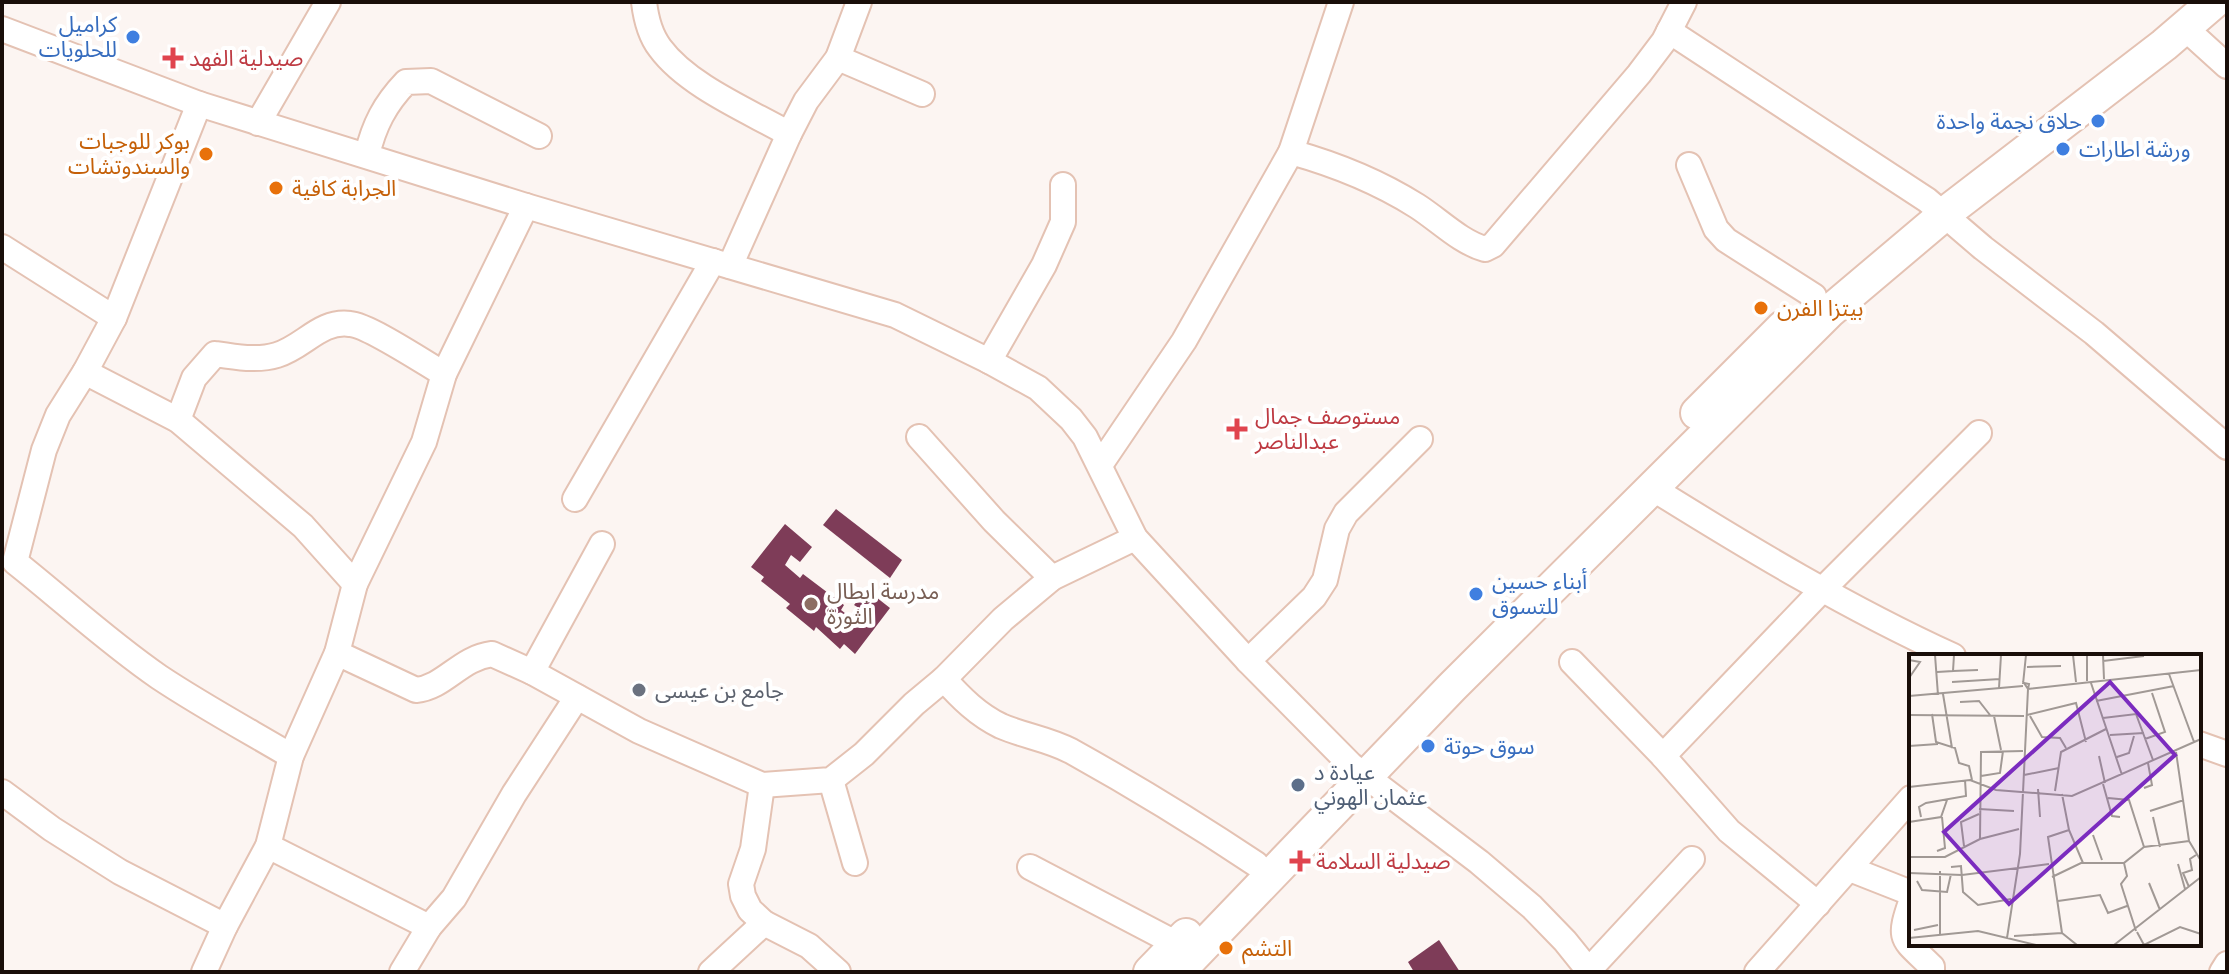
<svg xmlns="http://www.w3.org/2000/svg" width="2229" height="974" font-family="'Fira Sans Condensed','Noto Sans Arabic',sans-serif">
	<rect width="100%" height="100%" fill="#fcf5f2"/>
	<g fill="#7e3c58">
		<path d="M836,509l66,51 -12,18 -67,-53z"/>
		<path d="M785,524l27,23 -12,15 -9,-7 -6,10 15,13 3,-4 41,31 -3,5 9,7 9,-9 -5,-3 13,-15 23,18 -35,46 -11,-10 -4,5 -24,-22 -2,4 -28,-23 4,-4 -29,-23 3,-4 -13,-10z"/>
		<path d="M1439,940l21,32h-46l-6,-10z"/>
	</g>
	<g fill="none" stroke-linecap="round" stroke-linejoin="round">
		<g stroke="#e4c2b3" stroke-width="28">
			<g id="minor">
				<path d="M644,2c2,17 6,33 16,46 28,38 89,63 129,86"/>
				<path d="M2185,28l42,38"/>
				<path d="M2,29l197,75 327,102 369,109 94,46 49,27 33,31 14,18 50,101 113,123 103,104 128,97 53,45 33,34 25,31"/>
				<path d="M1669,31l258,169 56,48 111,85 133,114"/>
				<path d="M838,58l84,36"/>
				<path d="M199,104l-85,214 -29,54 -27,43 -14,35 -29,112c48,38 93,80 144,115 42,28 88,53 132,79"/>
				<path d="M258,123l70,-121"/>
				<path d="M1291,152c43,12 88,30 126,54 22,14 43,36 68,43l8,-4 146,-171 25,-33 20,-39"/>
				<path d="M367,155c7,-30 18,-51 39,-73l25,-1 108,55"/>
				<path d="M1689,165l27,64 10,11 88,56"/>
				<path d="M2,247l112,71"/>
				<path d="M730,266l59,-132 17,-33 32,-43 21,-56"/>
				<path d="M989,361l55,-96 19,-43v-37"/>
				<path d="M85,372l93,48 125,106 52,58"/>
				<path d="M178,420l16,-42 21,-24c19,3 43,7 62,1 27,-8 43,-35 73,-31 18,1 75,39 94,50"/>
				<path d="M919,437l75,84 58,57"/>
				<path d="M1100,465l84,-124 107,-189 50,-150"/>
				<path d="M1652,488c98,61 196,120 301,168"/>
				<path d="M575,499l138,-238"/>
				<path d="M337,653l79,37c29,-3 44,-32 76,-36l40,18 107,59 123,54 69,-5 33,-26 50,-50 30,-25 59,-60 49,-41 83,-40"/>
				<path d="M1248,661l66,-64 11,-17 12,-51 9,-16 74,-74"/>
				<path d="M1572,662l91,94 66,75 89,73"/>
				<path d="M532,672l70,-128"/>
				<path d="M944,679c17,19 34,36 57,47 23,10 47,13 70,25 63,35 125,73 185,113"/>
				<path d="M2199,744l28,10"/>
				<path d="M1663,756l159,-166 157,-157"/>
				<path d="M831,780l24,83"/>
				<path d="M762,785l-9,64 -12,35 2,12 7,14 14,13 45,23 29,26"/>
				<path d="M2,792l50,37 68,43 105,54"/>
				<path d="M268,846l161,81"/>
				<path d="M1030,867l147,77"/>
				<path d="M1850,869l61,24"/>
				<path d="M1911,902c-14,40 -8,36 21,65v5"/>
				<path d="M1589,970l103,-111"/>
				<path d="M204,972l21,-46 43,-80 23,-90 46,-103 18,-69 69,-142 20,-68 82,-168"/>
				<path d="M402,972l27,-45 25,-29 60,-104 63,-97"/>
				<path d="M711,972l53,-49"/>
				<path d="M1757,972l154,-174"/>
				<path d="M2222,972l5,-8"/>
			</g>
		</g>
		<g stroke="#e4c2b3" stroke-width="36">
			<g id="major">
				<path d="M1697,413l86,-86"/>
				<path d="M1150,972l36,-37"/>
				<path d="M1178,972l274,-285 378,-376 122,-103 212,-163 50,-43"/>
			</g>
		</g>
		<use href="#minor" stroke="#fff" stroke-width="24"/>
		<use href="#major" stroke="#fff" stroke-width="32"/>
	</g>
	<g fill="#3f7fe0" stroke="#fff" stroke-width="3">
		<circle cx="133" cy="37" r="8"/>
		<circle cx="2098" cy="121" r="8"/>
		<circle cx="2063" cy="149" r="8"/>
		<circle cx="1476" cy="594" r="8"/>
		<circle cx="1428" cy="746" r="8"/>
	</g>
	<g fill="#e0444e" stroke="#fff" stroke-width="3">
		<path d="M169 46h8v8h8v8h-8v8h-8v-8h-8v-8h8z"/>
		<path d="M1233 417h8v8h8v8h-8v8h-8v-8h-8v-8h8z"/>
		<path d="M1296 849h8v8h8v8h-8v8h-8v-8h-8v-8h8z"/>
	</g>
	<g fill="#e8710a" stroke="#fff" stroke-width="3">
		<circle cx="206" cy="154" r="8"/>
		<circle cx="276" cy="188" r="8"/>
		<circle cx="1761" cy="308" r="8"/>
		<circle cx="1226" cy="948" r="8"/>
	</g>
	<circle fill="#8d6e63" stroke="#fff" stroke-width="3" cx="811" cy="604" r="8"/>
	<circle fill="#6b7280" stroke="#fff" stroke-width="3" cx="639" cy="690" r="8"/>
	<circle fill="#5c6f8a" stroke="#fff" stroke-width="3" cx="1298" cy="785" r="8"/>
	<g text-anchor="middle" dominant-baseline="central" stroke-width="8" stroke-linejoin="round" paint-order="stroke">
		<g font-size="22" fill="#366cbe" stroke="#fff" text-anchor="start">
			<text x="117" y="24" text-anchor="end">كراميل<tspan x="117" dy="25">للحلويات</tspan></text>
			<text x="2082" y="121" text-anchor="end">حلاق نجمة واحدة</text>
			<text x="2079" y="149">ورشة اطارات</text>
			<text x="1492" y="581">أبناء حسين<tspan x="1492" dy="25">للتسوق</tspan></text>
			<text x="1444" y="746">سوق حوتة</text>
		</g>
		<g font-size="22" fill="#be3a42" stroke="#fff" text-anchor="start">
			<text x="189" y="58">صيدلية الفهد</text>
			<text x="1255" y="416">مستوصف جمال<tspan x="1255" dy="25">عبدالناصر</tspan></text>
			<text x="1316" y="861">صيدلية السلامة</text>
		</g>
		<g font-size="22" fill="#c56008" stroke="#fff" text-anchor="start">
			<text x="190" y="141" text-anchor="end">بوكر للوجبات<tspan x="190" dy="25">والسندوتشات</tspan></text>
			<text x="292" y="188">الجرابة كافية</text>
			<text x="1777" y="308">بيتزا الفرن</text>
			<text x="1242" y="948">التشم</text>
		</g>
		<g font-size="22" fill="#785e54" stroke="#fff" text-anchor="start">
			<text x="827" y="591">مدرسة ابطال<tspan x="827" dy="25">الثورة</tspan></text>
		</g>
		<g font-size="22" fill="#5b616d" stroke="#fff" text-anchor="start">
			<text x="655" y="690">جامع بن عيسى</text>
		</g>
		<g font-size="22" fill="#4e5e75" stroke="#fff" text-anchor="start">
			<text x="1314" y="772">عيادة د<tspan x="1314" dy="25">عثمان الهوني</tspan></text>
		</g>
	</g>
	<g transform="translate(1909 654)">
		<rect width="292" height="292" fill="#fcf5f2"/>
		<path fill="none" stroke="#a19995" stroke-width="2" d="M26,1l3,40M164,1l3,27M178,1v26M194,1l1,24M0,6l11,2 -11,16M194,7l41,-5M118,13l34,-1M44,17l25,-1M28,18l16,-1 1,-16M260,20l25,68M43,28l48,-3M182,29l31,92M114,30l3,-29M90,34l2,-33M119,35l173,-19M34,40l9,54M0,42l114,-10M187,47l78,-15M51,48l19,-1 11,14M23,60l4,28 19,6 4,15 10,3 3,14M0,61l115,1M118,61l49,-12 10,39M85,62l7,34M121,62l12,21 18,1 6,10M194,64l33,-4 17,46M201,81l34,-2M236,85l20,-7 -13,-39M0,92l29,-2M267,98l13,89 12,20M190,102l6,27M208,103l12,-4 5,-17M115,121l35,-7M72,122l19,-3 3,-22M194,130l9,32 8,1M0,133l61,-7 26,10 76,6 129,-57M235,134l8,-3 -4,-22M129,135l2,28M146,137l6,-39 45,-23M153,140l7,36 14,33M199,144l21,2 15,47M70,155l35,2M241,157l34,-11M12,163l-2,-10 7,-4 40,-7 -1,-16M244,163l7,30M0,168l32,-5 6,-17M184,181l9,25M71,185l1,-87 42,-1M55,192l-3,-24 18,-8M28,197l8,-3 -3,-31M0,203h36l35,-18 39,-10M269,210l7,25M42,213l10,-1 2,26 15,13 33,-6M31,217v63M0,219l53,2 87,-11M143,223l29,-14h43M8,227l5,9 25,2 4,-18M240,229l11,27M280,233l-6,-14 9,-3 -2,-11 6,-4M149,247l42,-6 8,18 19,-7M5,276l24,-5M227,277l-15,-47 6,-8 -3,-13 20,-16 45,-6M228,278l7,13 36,-18 21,7M153,279l-14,-96 21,-7M105,282l48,-3 15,12M0,284l69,-7 58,14M98,284l13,-84 8,-165 -4,-6 5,1 -1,5M205,291l87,-68"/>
		<path fill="#7b2cbf" fill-opacity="0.15" stroke="#7b2cbf" stroke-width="4" d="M201,28l65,73 -166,149 -65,-72z"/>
		<rect width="292" height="292" fill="none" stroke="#190e09" stroke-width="4"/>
	</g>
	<rect width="2229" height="974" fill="none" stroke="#190e09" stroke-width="8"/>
</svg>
